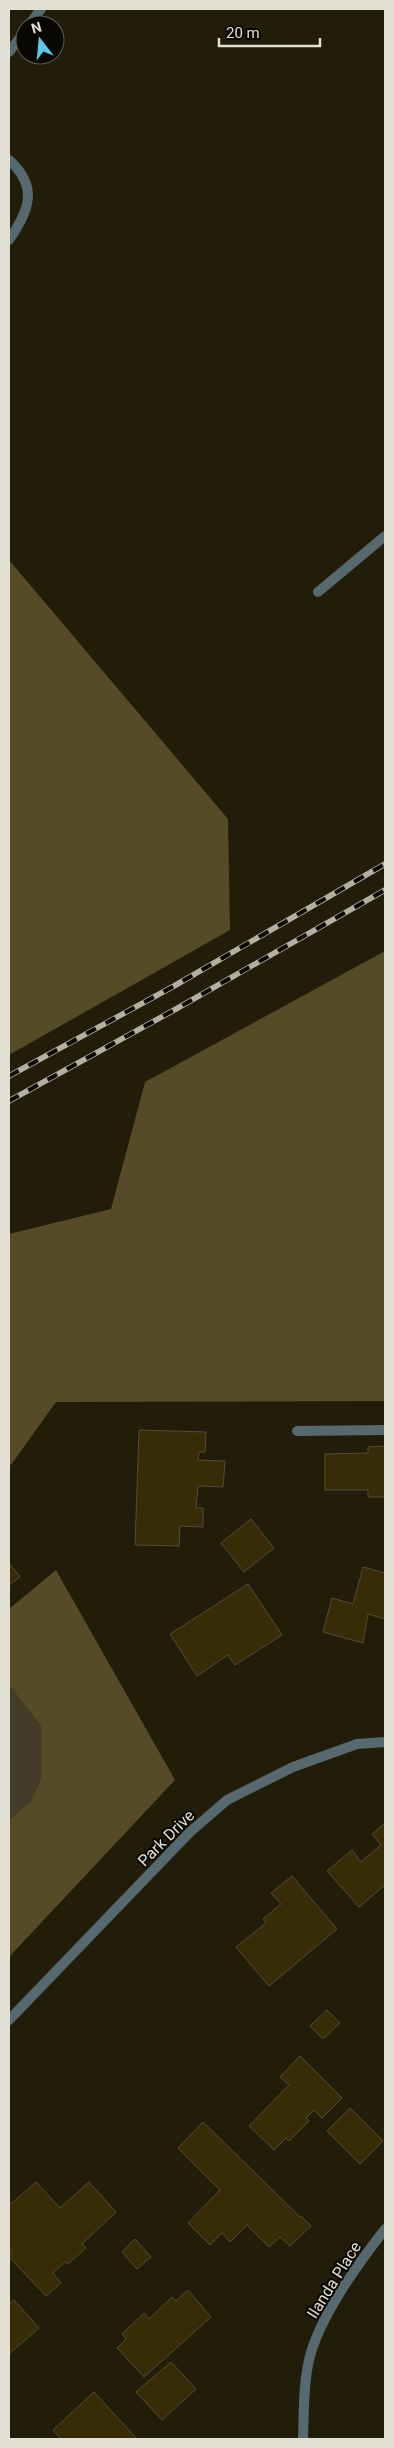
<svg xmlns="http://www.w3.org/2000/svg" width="394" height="2448" font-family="Roboto,sans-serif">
	<rect width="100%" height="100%" fill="#221d09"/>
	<path fill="#423c28" d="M9,1685l32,41v52l-10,23 -22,19z"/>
	<g fill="#554b26">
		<path d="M9,560l219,259 2,111 -221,125z"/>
		<path d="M385,951v450l-329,1 -45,63 -2,-1v-230l102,-25 34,-127z"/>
		<path d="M56,1570l119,210 -166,177v-137l22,-19 10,-23v-52l-32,-41v-76z"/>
	</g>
	<g fill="#362c05" stroke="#534d38">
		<path d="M139,1430l67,2 -1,20h-6l-1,8 27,1 -2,26 -25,-1 -2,22h7v19l-23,-1 -1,20 -44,-1z"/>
		<path d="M385,1446v51h-17v-7h-43v-36l43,-1v-6z"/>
		<path d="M251,1519l23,29 -30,24 -23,-29z"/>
		<path d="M9,1563l11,14 -11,8z"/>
		<path d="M363,1567l22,6v46l-17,-5 -5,29 -40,-11 9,-34 21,6z"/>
		<path d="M248,1584l34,51 -47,30 -7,-10 -31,21 -27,-42z"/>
		<path d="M385,1823v62l-26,22 -32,-36 25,-21 9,12 20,-17 -9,-11z"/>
		<path d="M292,1876l45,53 -68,57 -33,-39 30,-24 -3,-4 18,-15 -10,-11z"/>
		<path d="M327,2010l13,13 -17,16 -13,-13z"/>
		<path d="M300,2056l42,42 -20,20 -8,-8 -8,8 3,3 -20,20 -3,-3 -12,12 -25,-24 40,-41 -9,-8z"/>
		<path d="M350,2108l33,33 -23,23 -33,-33z"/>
		<path d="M203,2122l97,95 1,-1 10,10 -21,20 -10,-9 -11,10 -22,-22 -17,17 -8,-9 -12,12 -22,-22 32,-33 -42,-42z"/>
		<path d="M36,2182l24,26 29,-26 27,30 -34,32 4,4 -18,16 -3,-2 -12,11 8,10 -15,13 -37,-39 3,-4 -3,-4v-47l2,2z"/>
		<path d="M135,2239l16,18 -14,12 -15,-17z"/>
		<path d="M188,2290l23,27 -67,60 -27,-29 9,-9 -4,-5 22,-21 5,6 23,-22 4,4z"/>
		<path d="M14,2300l25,28 -30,26v-50z"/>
		<path d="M171,2362l25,27 -34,31 -26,-28z"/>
		<path d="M94,2392l43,47h-76l-8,-9z"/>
	</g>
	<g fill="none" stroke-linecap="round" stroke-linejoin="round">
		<g stroke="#56696f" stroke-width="10">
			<path d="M29,25l12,-16"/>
			<path d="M9,52l16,-21"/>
			<path d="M9,160c30,27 20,51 0,80"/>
			<path d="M318,592l67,-56"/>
			<path d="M297,1431l88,-1"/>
		</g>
		<g stroke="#56696f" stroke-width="10">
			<path d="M9,2020l181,-188 37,-32 66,-33 64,-23 28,-2"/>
			<path d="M303,2439c1,-26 0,-53 6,-79 10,-43 49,-96 76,-131"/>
		</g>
		<g stroke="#b3afa1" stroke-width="5.5">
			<g id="rail">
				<path d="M9,1076l165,-90 211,-122"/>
				<path d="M9,1101l167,-92 209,-119"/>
			</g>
		</g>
		<use href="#rail" stroke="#090702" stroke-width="4" stroke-dasharray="11" stroke-linecap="butt"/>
	</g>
	<g text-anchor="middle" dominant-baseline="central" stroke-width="4" stroke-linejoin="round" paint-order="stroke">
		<g font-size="16" fill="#e2dfd3" stroke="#090702">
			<text transform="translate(166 1838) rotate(-45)">Park Drive</text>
			<text transform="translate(334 2280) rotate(-58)">Ilanda Place</text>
		</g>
	</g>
	<rect width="394" height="2448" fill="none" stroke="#e2dfd3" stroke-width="20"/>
	<g transform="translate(40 40) rotate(344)"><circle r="24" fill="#090702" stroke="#605d56"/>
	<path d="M0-4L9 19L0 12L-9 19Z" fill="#5bc8e7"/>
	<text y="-8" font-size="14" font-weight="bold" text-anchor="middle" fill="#e2dfd3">N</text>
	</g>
	<path d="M219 38v8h101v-8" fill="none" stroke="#e2dfd3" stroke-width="2.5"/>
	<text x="226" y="38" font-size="15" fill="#e2dfd3" stroke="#090702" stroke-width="4" paint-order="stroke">20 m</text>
</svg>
